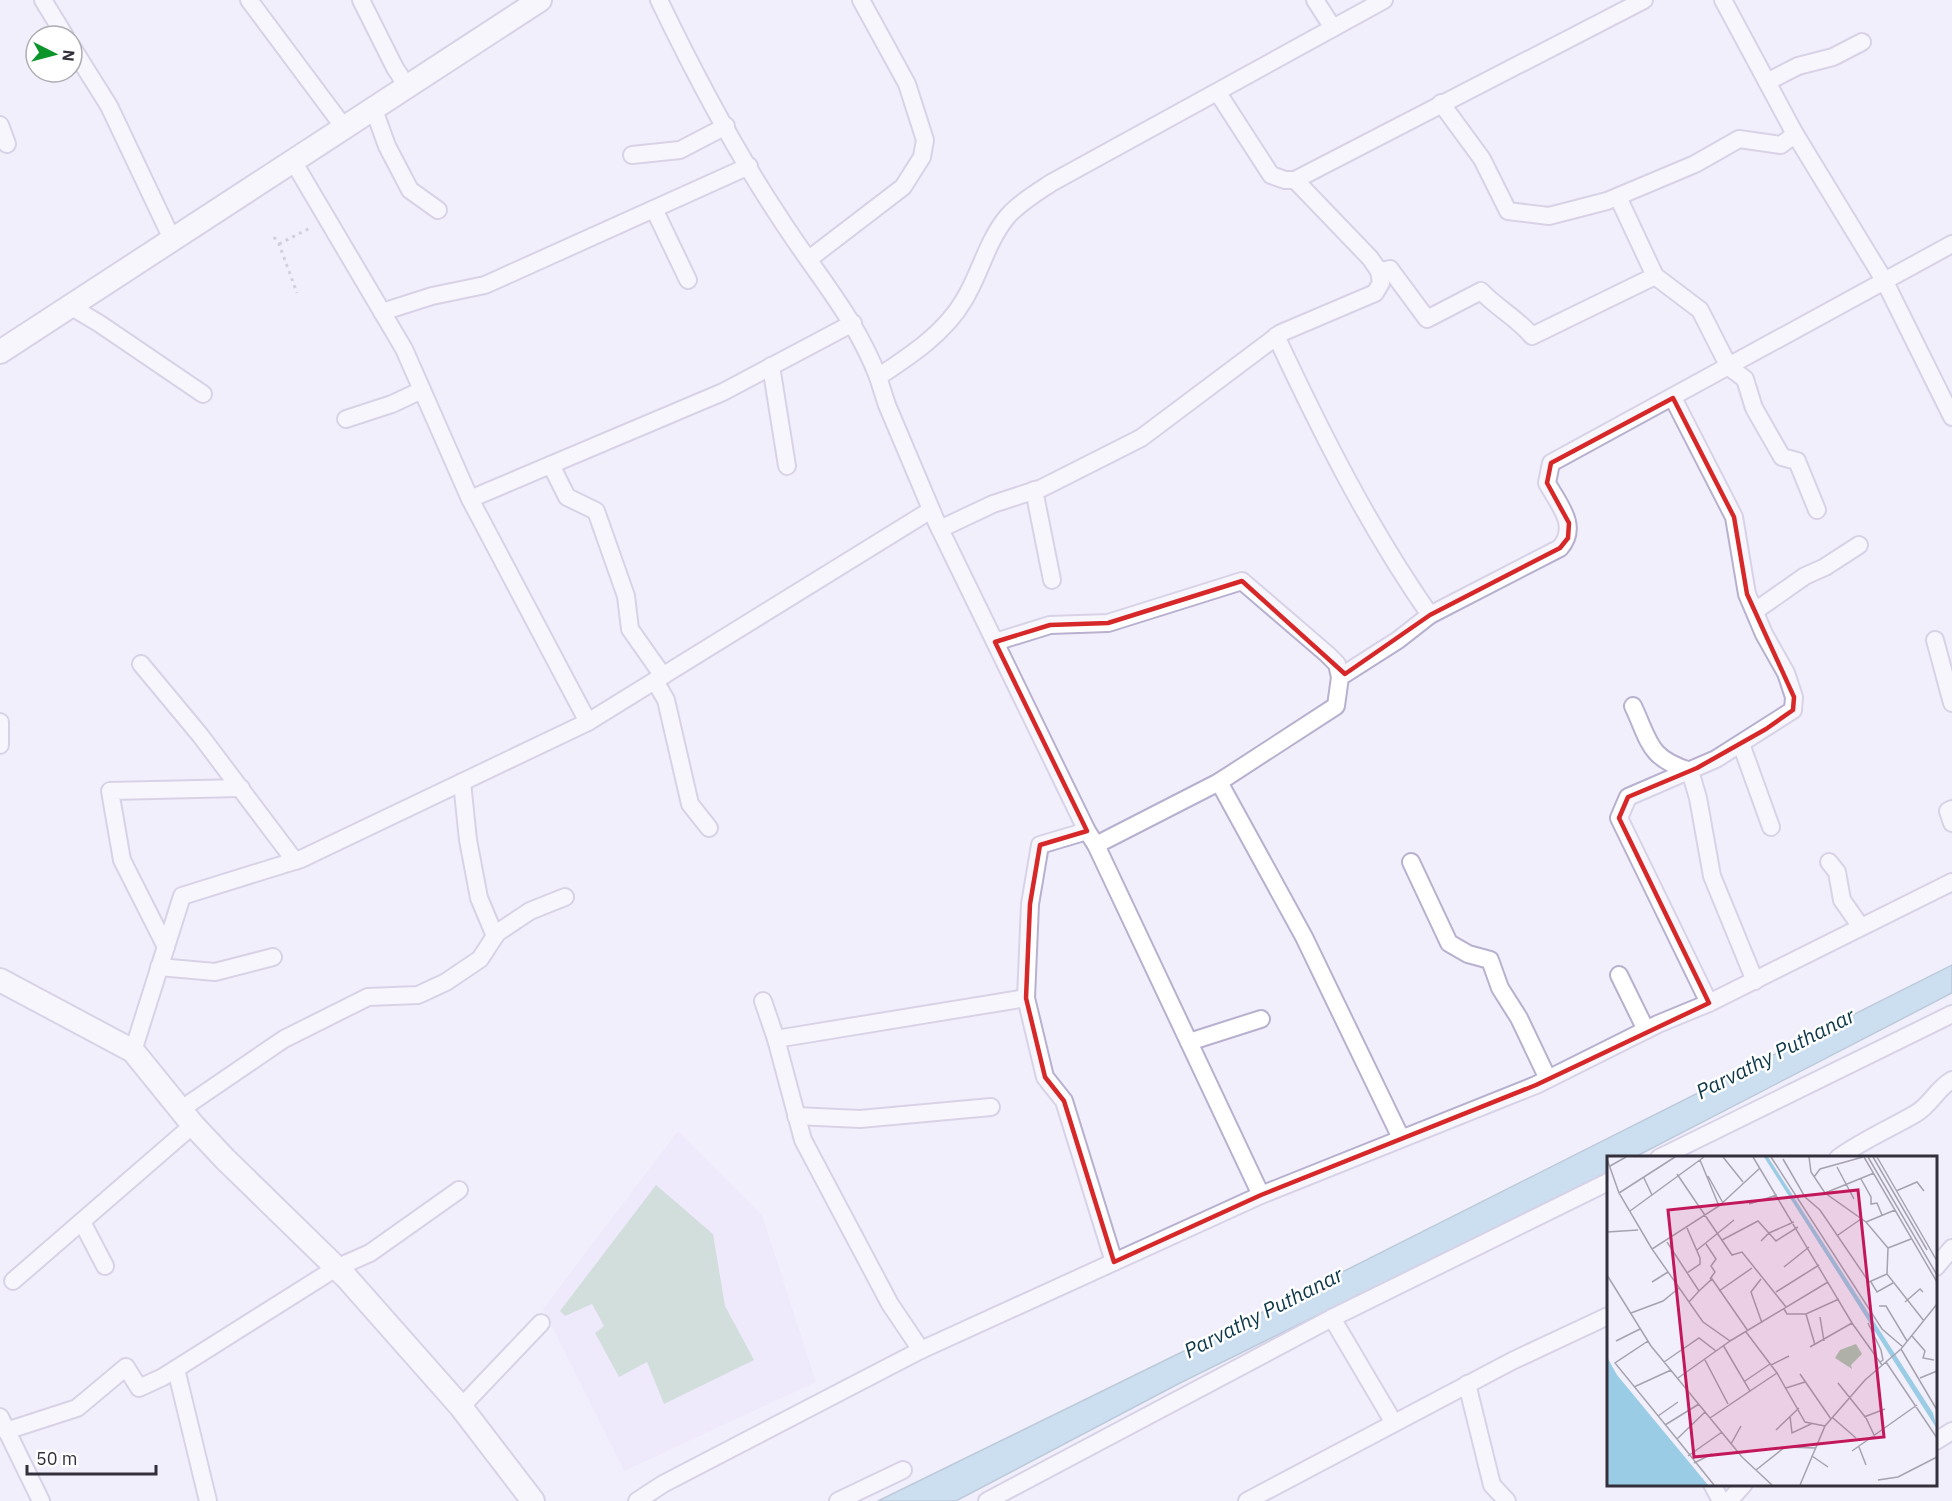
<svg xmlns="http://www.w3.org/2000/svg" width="1952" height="1501" font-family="'IBM Plex Sans',sans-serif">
	<rect width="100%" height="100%" fill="#f2effc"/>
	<path fill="#e9e3fb" d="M678,1131l84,84 54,167 -192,89 -81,-162z"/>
	<path fill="#accbb5" d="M656,1185l57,49 12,72 29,54 -90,44 -17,-42 -28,15 -24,-44 9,-7 -12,-22 -27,12 -5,-5z"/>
	<path fill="#9bcce5" stroke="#7c9db2" stroke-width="1.5" d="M1952,965v28l-317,164 -27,1v14l-428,211 -224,118h-78l357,-175z"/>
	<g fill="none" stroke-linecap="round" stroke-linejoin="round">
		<g stroke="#b8b0cf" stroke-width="20">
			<g id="street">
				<path d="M43,0l22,36"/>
				<path d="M249,0l94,126"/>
				<path d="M361,0l34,68 12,18"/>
				<path d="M659,0c35,73 74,147 119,215 34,54 77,101 100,162 32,-21 67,-44 86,-77 16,-26 23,-59 43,-83 11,-13 29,-24 44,-34l333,-183"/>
				<path d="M1315,0l18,28"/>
				<path d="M1723,0l72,134 89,146 68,137"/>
				<path d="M72,47l37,59 64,135"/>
				<path d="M1767,82l31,-16 35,-9 29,-15"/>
				<path d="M1218,93l53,82 14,5h10l349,-180"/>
				<path d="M1441,103l41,56 26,52 41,5 58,-15 88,-37 44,-25 42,6 14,-11"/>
				<path d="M373,107l14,39 23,44 28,20"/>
				<path d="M0,125l7,19"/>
				<path d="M632,155l48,-5 46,-24"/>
				<path d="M293,161l111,188 66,150 253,-107 130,-69"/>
				<path d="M1618,197l37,79 45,34 29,57 16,12 9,29 28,49 15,4 20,49"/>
				<path d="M654,209l34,71"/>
				<path d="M809,259l94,-72 19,-30 3,-17 -18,-56 -46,-84"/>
				<path d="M1379,271l11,-2 37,50 54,-28c16,17 36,27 51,45l123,-60"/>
				<path d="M70,306l30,18 103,70"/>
				<path d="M382,312l50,-16 53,-11 264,-119"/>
				<path d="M1276,336c45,96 93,192 154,279"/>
				<path d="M771,366l16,100"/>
				<path d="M878,377l9,28 49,116 151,310 9,14 165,350"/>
				<path d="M1673,398l61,119 13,77 17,40 22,39 8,24 -1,13 -77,49 -88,38 -9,21 90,185"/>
				<path d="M346,419l46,-15 30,-14"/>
				<path d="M551,465l16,32 29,14 30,85 4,33 33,47"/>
				<path d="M1034,490l18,90"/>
				<path d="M470,499l118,223"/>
				<path d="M940,529l53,-25 49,-16 99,-50 140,-105 94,-40 6,-10 -2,-12 -9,-13 -75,-78"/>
				<path d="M1755,611l50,-35 20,-9 34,-22"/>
				<path d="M1935,640l17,63"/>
				<path d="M995,642l55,-17 58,-2 134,-42 85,73 10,10 3,13"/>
				<path d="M141,664l59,71 95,126"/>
				<path d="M655,681l11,19 24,104 19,24"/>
				<path d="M1633,706c17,36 15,52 57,65l8,27 14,78 43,105"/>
				<path d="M0,722v23"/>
				<path d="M1741,744l30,83"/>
				<path d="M462,782l6,58 11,58 16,38"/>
				<path d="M1219,782l85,155 97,201"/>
				<path d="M1952,809l-4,2 4,12"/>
				<path d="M1087,831l-47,14 -10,59 -4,94 19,79 19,24 50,161"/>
				<path d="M1096,845l123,-63 117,-76 4,-29 58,-37 32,-25 130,-67c19,-22 -1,-43 -13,-65l4,-20 401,-219"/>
				<path d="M1411,862l38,81 19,11 22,6 10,28 19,30 29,61"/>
				<path d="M1829,862l8,10 5,28 19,27"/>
				<path d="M166,947l-44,-87 -12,-69 131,-3"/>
				<path d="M159,967l56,5 58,-15"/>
				<path d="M1619,975l27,55"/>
				<path d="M763,1001l13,38 27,101 87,164 31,46"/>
				<path d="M776,1039l250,-41"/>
				<path d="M1189,1042l72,-23"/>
				<path d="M133,1051l49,-155 119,-37 287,-137 343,-212"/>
				<path d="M180,1110l104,-71 84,-42 50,-2 28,-13 34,-23 17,-26 33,-22 35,-14"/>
				<path d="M796,1116l64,3 131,-12"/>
				<path d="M1659,1158l293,-144"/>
				<path d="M1838,1158c25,-18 51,-29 77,-44 16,-9 22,-26 37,-34"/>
				<path d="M82,1222l23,44"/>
				<path d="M1936,1267l16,-19"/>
				<path d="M13,1281l180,-156"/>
				<path d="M1332,1318l62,105"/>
				<path d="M176,1369l32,132"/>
				<path d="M1467,1384l25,101 15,16"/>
				<path d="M461,1407l80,-84"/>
				<path d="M0,1417l41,84"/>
				<path d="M6,1431l71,-23 49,-41 13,21 24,-11 173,-109 34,-15 89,-63"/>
				<path d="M1936,1441l16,-10"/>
				<path d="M1712,1484l9,17"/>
				<path d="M637,1501l26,-17 258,-134 340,-155 275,-110 122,-61 51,-21 243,-121"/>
				<path d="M838,1501l65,-31"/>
				<path d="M987,1501l345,-183 276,-136"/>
				<path d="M1247,1501l265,-140 96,-45"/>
				<path d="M1729,1501l15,-17"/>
			</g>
		</g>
		<g stroke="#b8b0cf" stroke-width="26">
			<g id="secondary">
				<path d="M0,352l540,-352"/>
				<path d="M0,980l133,71 60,74 32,34 121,118 115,130 72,94"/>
			</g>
		</g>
		<g stroke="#adaab7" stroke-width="3" stroke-dasharray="3 4.5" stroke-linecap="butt">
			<path d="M274,237l5,7 18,49"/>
			<path d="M279,244l33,-17"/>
		</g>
		<use href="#street" stroke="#fff" stroke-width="16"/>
		<use href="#secondary" stroke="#fff" stroke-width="22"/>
	</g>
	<path d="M0 0H1952V1501H0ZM1673,398l61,119 13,77 47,103 -1,13 -27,19 -69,39 -69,29 -9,21 90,185 -173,82 -275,110 -147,67 -50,-161 -19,-24 -19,-79 4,-94 10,-59 47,-14 -92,-189 55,-17 58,-2 134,-42 103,93 85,-59 130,-67 8,-10 1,-15 -22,-40 4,-20z" fill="#f2effc" fill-opacity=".55" fill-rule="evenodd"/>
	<path fill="none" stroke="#d62828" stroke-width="4.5" stroke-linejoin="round" d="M1673,398l61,119 13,77 47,103 -1,13 -27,19 -69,39 -69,29 -9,21 90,185 -173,82 -275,110 -147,67 -50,-161 -19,-24 -19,-79 4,-94 10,-59 47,-14 -92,-189 55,-17 58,-2 134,-42 103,93 85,-59 130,-67 8,-10 1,-15 -22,-40 4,-20z"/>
	<g text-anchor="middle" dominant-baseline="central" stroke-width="5" stroke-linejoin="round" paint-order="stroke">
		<g font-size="21" font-style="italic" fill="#0d3849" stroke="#fff">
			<text transform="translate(1775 1053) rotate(-27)">Parvathy Puthanar</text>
			<text transform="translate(1263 1312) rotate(-27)">Parvathy Puthanar</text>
		</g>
	</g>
	<g transform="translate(1607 1156)">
		<rect width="330" height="330" fill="#f2effc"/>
		<path d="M249,188l6,10 -11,11 1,4 -17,-11 5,-8z" fill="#accbb5"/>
		<path d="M157,1h4l165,256 4,16zM0,201l10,18 91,110h-101z" fill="#9bcce5"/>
		<path fill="none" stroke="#a6a3af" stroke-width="1.5" d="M116,1l20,25M146,1l99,166 30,42M164,1l111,172 21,18M202,1l2,15 14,21 41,29 22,26 -1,26 37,47M257,1l73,125M261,1l69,118M266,1l54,93M270,1l60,104M0,3l12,34 33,56M176,3l22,38 15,13 49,72 18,-8M93,4l19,46M3,10l16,-9M230,11l17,32M70,18l55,81 10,-3 44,55M101,20l15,27M207,21l6,-8 43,-12M37,22l8,17M254,23l10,18v7l6,-1 5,12M289,35l21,-9 7,9M12,37l56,-36M218,37l49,-20M142,48l28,-9M23,55l74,-54M259,66l29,-12M80,72l13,30v6l-13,9M0,76l31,-2M231,79l23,-16M115,84l36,-19 18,20 22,-14M154,85l8,-8 25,-11M60,86l32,49 -10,11M99,88l10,15 -5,7 4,6 -5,7M281,92l23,-9M90,94l37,-30M177,111l25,-20M0,119l44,71 91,111 30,28M154,123l-10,13 11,31M45,126l16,-10M264,126l6,10 16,-9M92,135l13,-12 36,52M112,135l33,-23M169,136l43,-27M298,146l15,-13 3,3M272,150h7l21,35M177,153l3,5h19l33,-15M24,157l32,-12 16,-13M199,158l9,31M213,161l4,24M261,167l13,27 2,10 -3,2M139,176l31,41 28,49 20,4M305,180l13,15 -2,7 11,2M9,185l24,-12M41,185l-33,22 62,76M123,185l98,-59M203,191l42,-24M294,193l36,61M98,204l23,44M57,206l35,-24 17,13M279,206l51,76M164,209l18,-9M193,218l31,45M71,222l52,-37 -27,-19 -51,-73 67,-43 41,-38M313,222l17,-7M138,225l25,-17M231,227l28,35 9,19M27,231l37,-17M179,232l19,-6M143,235l27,-18M98,256l-28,27 37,46M51,260l20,-14M183,260l2,17 19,-9M257,261l21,-8M103,262l40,-27 -27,-46M226,262l23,20M58,269l34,-21M169,274l23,-22M124,288l10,-18M252,291l7,18M245,295l65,-46M81,300l34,-24M205,300l16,11M87,307l18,-9M149,314l29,-23 31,1M271,324l20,-3 39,-20M193,329l25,-59 40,-46 36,-31 36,-45"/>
		<path fill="#c2185b" fill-opacity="0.15" stroke="#c2185b" stroke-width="3" d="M251,34l26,247 -190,20 -26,-247z"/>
		<rect width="330" height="330" fill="none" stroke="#33303c" stroke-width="3"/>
	</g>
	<g transform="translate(54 54) rotate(96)"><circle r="28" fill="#ffffff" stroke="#adacb1" stroke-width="1.5"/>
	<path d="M0-4.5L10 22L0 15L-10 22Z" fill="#0b9428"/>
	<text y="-9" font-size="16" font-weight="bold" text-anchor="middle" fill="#33303c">N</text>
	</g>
	<path d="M27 1465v9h129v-9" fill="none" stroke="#33303c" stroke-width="3"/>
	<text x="36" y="1465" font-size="18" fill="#33303c" stroke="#ffffff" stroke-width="4.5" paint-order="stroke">50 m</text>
</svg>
